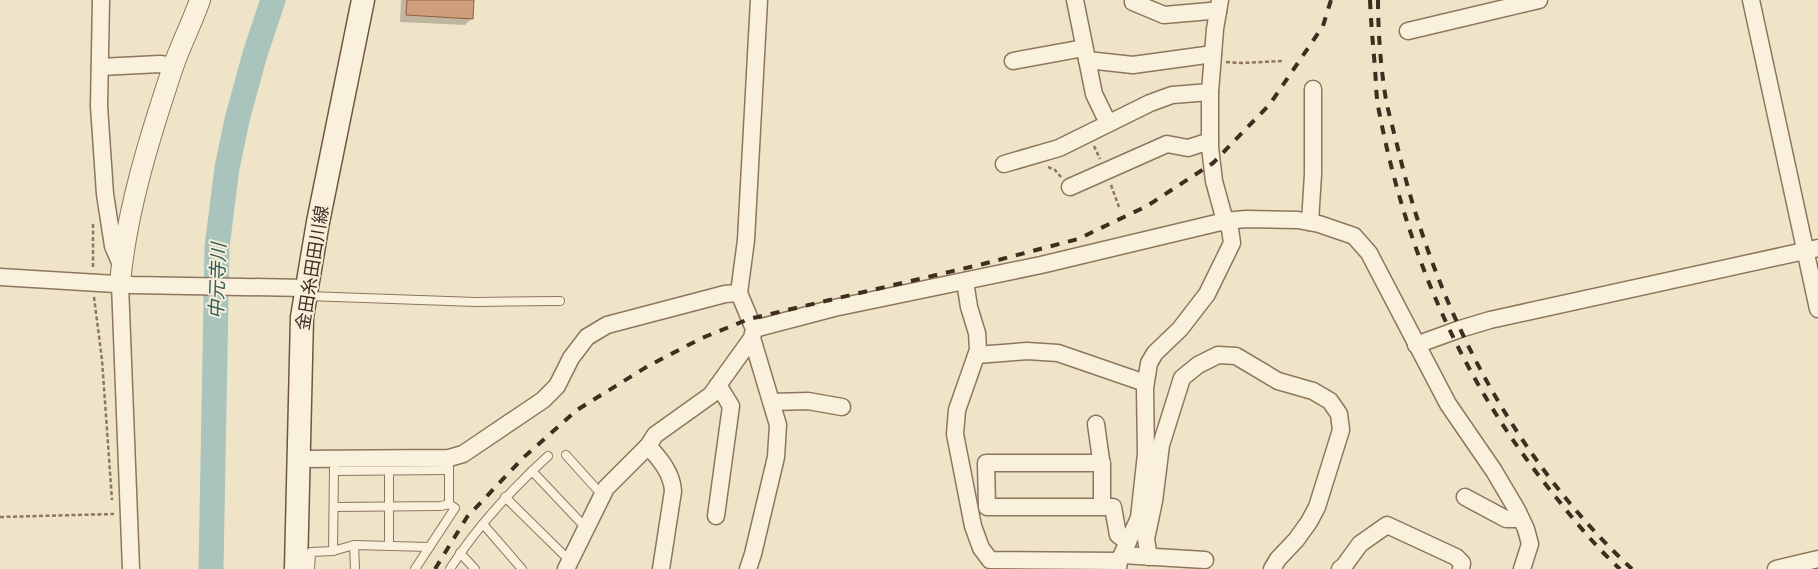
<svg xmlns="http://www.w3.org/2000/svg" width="1818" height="569" font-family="Lora,'Noto Sans JP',serif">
	<rect width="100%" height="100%" fill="#f0e4c8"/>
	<path fill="#0003" d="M401,0h72l-1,18 -7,7 -65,-3z"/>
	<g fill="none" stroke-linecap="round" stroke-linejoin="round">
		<path stroke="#a9c4bc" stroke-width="25" d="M211,569l6,-322 10,-79 10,-48 18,-66 18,-54"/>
	</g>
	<path fill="#cf9f7d" stroke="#8d5f41" d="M407,0h67l-1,19 -67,-4z"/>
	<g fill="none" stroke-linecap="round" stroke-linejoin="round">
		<g stroke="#8d765c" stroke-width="10">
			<g id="service">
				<path d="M307,296l169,6 84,-1"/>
				<path d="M566,455l36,40"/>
				<path d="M334,471l115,-1"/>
				<path d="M389,471v75"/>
				<path d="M532,471l54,57"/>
				<path d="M505,497l65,64"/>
				<path d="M334,507l107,-1 8,-2"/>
				<path d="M483,524l39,45"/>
				<path d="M354,545l1,24"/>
				<path d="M333,551l1,-83"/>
				<path d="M460,553l15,16"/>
				<path d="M310,569l1,-17 22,-1 21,-6 75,2"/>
				<path d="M415,569l40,-61 -6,-4v-46"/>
				<path d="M450,569c27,-43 61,-79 98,-113"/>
			</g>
		</g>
		<g stroke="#8d765c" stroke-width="19">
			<g id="minor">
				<path d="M101,0l-2,106 6,88 8,52 9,21"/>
				<path d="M1075,0l19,94 14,29"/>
				<path d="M1133,0v2l31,13 46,-4 8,1"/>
				<path d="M1751,0l67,309"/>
				<path d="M1408,31l131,-31"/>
				<path d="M1087,60l46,5 80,-11"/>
				<path d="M1013,61l71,-13"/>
				<path d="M100,67l60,-3 14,2"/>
				<path d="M1004,164l55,-16 91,-45 22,-8 38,-3"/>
				<path d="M1070,187l97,-43 21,4 22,-7"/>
				<path d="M1310,222l3,-48v-85"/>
				<path d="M0,277l132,8 174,3"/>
				<path d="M965,281l4,26 8,26 1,17 -21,60 -2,24 18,92 8,22 9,12 129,1"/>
				<path d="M120,284l11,285"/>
				<path d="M754,329l80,-21 207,-43 184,-44 21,-2 52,1 21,4 35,12 15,17 79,151 46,67 23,39 9,19 4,15 -8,25"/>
				<path d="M1416,345l44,-16 30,-9 328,-72"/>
				<path d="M977,355l50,-4 31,2 87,30"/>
				<path d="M772,402l36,-1 34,6"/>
				<path d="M1096,424l6,43v39"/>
				<path d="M648,446c12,13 24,27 25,45l-12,78"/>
				<path d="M298,459l151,-1 14,-4 80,-54 14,-14 14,-28 16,-21 20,-12 118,-31 14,-1"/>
				<path d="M1102,463h-116l1,44h126l5,28 10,7"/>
				<path d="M1465,497l41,22h15"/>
				<path d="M716,516l15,-110 -13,-21"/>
				<path d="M1122,555l83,5"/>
				<path d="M1149,557l-3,-18 8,-38 7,-56 21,-67 16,-13 20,-10 18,1 42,25 35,10 17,10 9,13 2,16 -24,77 -8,15 -13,18 -18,19 -6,10"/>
				<path d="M566,569l40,-81 42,-42 7,-11 56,-40 41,-57 2,-9 -15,-36 7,-53 13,-240"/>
				<path d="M748,569l5,-15 23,-97 2,-32 -26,-87"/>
				<path d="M1118,569l1,-8 20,-43 7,-64 -1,-66 4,-25 6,-10 25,-24 27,-35 25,-51 -2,-14 -5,-8 -11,-40 -4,-34v-55l5,-63 5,-29"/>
				<path d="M1340,569l4,-3 16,-22 27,-19 69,32 6,6 -1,6"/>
				<path d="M1776,569l42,-10"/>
			</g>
		</g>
		<g stroke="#8d765c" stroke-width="22">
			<path id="tertiary" d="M120,284c6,-72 30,-148 53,-217 8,-23 19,-44 27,-67"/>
		</g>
		<g stroke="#6f573f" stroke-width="25">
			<path id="secondary" d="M296,569l6,-252 16,-95 45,-222"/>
		</g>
		<g stroke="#8d765c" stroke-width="2.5" stroke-dasharray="4 2.5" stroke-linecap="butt">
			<path d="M1226,62l16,1 40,-2"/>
			<path d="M1094,146l6,13"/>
			<path d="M1048,167l7,3 6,7"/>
			<path d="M1111,185l8,22"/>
			<path d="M93,224v44"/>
			<path d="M94,297l8,63 10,140"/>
			<path d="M0,517l114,-3"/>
		</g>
		<use href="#service" stroke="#faf1dc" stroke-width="8"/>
		<use href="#minor" stroke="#faf1dc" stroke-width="16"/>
		<use href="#tertiary" stroke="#faf1dc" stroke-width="20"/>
		<use href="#secondary" stroke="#faf1dc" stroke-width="22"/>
		<g stroke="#3d2e20" stroke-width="4" stroke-dasharray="9 9" stroke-linecap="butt">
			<path d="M1370,0c1,23 3,45 5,68 1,13 1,26 3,38 28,148 85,279 181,395 19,24 39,48 61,68"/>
			<path d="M1378,0c0,32 3,74 9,105 4,17 9,35 13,52 38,155 114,302 232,412"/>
			<path d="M435,569l32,-52 57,-60 53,-47 71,-44 54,-28 47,-19 234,-55 95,-25 69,-33 66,-43 57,-59 53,-78 8,-26"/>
		</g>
	</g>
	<g text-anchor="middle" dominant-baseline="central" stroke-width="4" stroke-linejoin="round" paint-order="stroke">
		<g font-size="18" fill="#3d2e20" stroke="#f7eed8">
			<text transform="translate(312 268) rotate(-81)">金田糸田田川線</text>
		</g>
		<g font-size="19" font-style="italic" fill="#2f5d5a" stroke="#f7eed8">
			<text transform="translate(217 281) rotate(-88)">中元寺川</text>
		</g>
	</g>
</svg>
